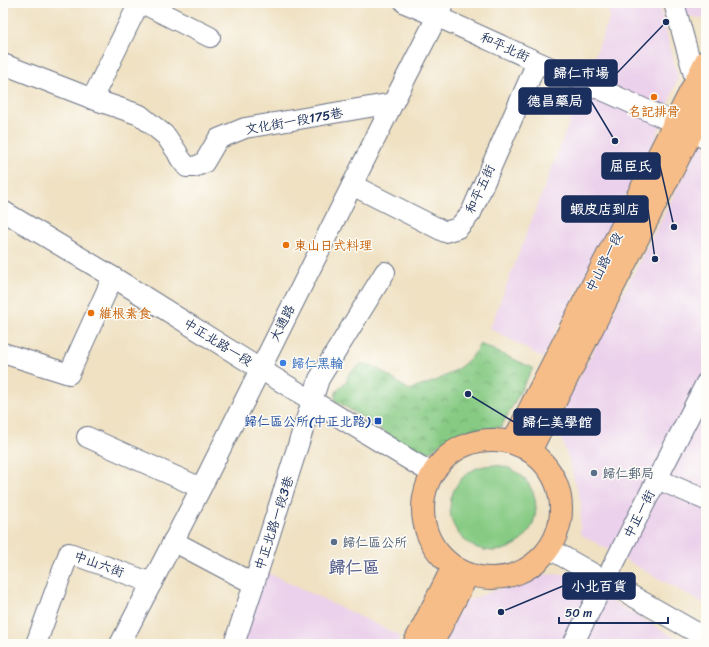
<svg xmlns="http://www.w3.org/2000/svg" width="709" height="647" font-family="Sriracha,'LXGW WenKai TC',sans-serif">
	<defs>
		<pattern id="park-crowns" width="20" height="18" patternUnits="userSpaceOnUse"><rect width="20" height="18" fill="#86ca83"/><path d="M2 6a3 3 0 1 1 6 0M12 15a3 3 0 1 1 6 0" fill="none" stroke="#6da46e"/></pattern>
	</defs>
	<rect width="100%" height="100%" fill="#fdfcf7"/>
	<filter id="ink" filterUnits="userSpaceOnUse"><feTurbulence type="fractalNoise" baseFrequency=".025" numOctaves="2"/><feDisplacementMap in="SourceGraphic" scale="8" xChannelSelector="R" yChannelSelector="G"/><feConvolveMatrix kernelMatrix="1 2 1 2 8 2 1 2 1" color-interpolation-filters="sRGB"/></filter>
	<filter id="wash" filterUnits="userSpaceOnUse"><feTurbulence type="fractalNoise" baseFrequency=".012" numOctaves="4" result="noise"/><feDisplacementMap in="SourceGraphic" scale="16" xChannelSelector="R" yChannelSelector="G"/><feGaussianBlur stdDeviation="0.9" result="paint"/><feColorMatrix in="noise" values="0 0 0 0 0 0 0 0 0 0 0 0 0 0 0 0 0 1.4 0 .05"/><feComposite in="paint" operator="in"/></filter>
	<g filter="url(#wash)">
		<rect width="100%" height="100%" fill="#efe1c2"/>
		<g fill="#ebd1eb">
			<path d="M606,3h53l19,75 -21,57 -114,223 -53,-30 120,-311z"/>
			<path d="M680,3h26v14l-1,2 -23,-4z"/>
			<path d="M706,133v472l-126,-71 1,-31 -12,-42 -13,-38z"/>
			<path d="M266,572l135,64 -5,8h-158z"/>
			<path d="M565,574l121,70h-243l21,-42 72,-27z"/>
		</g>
		<circle fill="#86ca83" stroke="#507c70" cx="493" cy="508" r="43"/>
		<path fill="url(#park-crowns)" stroke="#507c70" d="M480,344l53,24 -32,59c-10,2 -21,2 -31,3 -19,3 -33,16 -47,27l-88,-57 1,-8 11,-12 2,-7 12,-9 13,2 35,24c22,-7 46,-15 62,-33 4,-3 6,-9 9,-13z"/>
	</g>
	<g filter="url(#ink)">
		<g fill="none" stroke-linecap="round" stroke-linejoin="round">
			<g stroke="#656d81" stroke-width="22">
				<g id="minor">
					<path d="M142,3l68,34"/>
					<path d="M405,3c49,20 96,43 144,64 53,23 106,45 157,72"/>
					<path d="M674,3l25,90"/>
					<path d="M3,64l90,35 47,16 26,21 11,16 3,6 7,9h7l10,-4 14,-24 27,-11 148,-25"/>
					<path d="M92,99l47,-96"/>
					<path d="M352,185l93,47 13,-4 13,-15 66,-151"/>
					<path d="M3,211l110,66 147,92 173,105"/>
					<path d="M3,353l66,21 44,-97"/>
					<path d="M87,437l114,51"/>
					<path d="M657,479l49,21"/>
					<path d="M173,541l81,43"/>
					<path d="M548,548l158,90"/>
					<path d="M36,644l33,-91 83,30"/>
					<path d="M120,644l81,-156 192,-385 51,-100"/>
					<path d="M234,644l20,-60 65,-205 66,-107"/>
					<path d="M573,644l133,-261"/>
				</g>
			</g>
			<g stroke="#656d81" stroke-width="24">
				<g id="major">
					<circle cx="492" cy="509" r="69"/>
					<path d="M513,442l193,-381"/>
					<path d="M530,451l176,-347"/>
					<path d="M414,644l39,-77"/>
					<path d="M432,644l36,-70"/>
				</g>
			</g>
			<use href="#minor" stroke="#fff" stroke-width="20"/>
			<use href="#major" stroke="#f7bd88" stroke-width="22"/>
		</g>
	</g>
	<g fill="#e8710a" stroke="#fdfcf7" stroke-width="1.5">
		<circle cx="654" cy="97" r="4"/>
		<circle cx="286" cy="245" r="4"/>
		<circle cx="91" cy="313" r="4"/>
	</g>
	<circle fill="#3f7fe0" stroke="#fdfcf7" stroke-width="1.5" cx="283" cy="363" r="4"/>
	<rect fill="#1a4fb4" stroke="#fdfcf7" stroke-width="1.5" x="374" y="417" width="8" height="8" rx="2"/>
	<g fill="#5c6f8a" stroke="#fdfcf7" stroke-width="1.5">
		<circle cx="594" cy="473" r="4"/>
		<circle cx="334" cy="542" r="4"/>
	</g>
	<g text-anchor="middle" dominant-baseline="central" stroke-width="3" stroke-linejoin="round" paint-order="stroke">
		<g font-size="13" fill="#1b2f5e" stroke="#fdfcf7">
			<text transform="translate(505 47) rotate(25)">和平北街</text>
			<text transform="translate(294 121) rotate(-10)">文化街一段175巷</text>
			<text transform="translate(480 189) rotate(-65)">和平五街</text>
			<text transform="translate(604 262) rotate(-63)">中山路一段</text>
			<text transform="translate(282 323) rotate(-63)">大通路</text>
			<text transform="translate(218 342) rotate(32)">中正北路一段</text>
			<text transform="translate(639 514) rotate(-63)">中正一街</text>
			<text transform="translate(274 523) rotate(-72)">中正北路一段3巷</text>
			<text transform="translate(99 564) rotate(20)">中山六街</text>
		</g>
		<g font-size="13" fill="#c56008" stroke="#fdfcf7" text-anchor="start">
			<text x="654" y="111" text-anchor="middle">名記排骨</text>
			<text x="294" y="245">東山日式料理</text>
			<text x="99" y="313">維根素食</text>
		</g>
		<g font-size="13" fill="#366cbe" stroke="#fdfcf7" text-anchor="start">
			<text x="291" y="363">歸仁黑輪</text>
		</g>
		<g font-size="13" fill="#164399" stroke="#fdfcf7" text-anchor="end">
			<text x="370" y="421">歸仁區公所(中正北路)</text>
		</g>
		<g font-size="13" fill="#4e5e75" stroke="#fdfcf7" text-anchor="start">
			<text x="602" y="473">歸仁郵局</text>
			<text x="342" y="542">歸仁區公所</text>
		</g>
		<g font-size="17" font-weight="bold" fill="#535b8a" stroke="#fdfcf7">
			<text x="354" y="567">歸仁區</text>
		</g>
	</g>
	<path fill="none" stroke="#1b2f5e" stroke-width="1.5" d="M666 22L617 73M615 141L591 101M674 227L660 166M655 259L648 209M468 394L514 422M501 612L563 586"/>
	<g fill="#1b2f5e" stroke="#fdfcf7" stroke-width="1.5">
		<circle cx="666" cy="22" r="4"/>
		<circle cx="615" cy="141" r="4"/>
		<circle cx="674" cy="227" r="4"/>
		<circle cx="655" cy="259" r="4"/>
		<circle cx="468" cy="394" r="4"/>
		<circle cx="501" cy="612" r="4"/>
	</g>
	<g fill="#1b2f5e" stroke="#1b2f5e" stroke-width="1.5">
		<rect x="545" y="60" width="72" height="26" rx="4"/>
		<rect x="519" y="88" width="72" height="26" rx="4"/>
		<rect x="602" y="153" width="58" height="26" rx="4"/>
		<rect x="562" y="196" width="86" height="26" rx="4"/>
		<rect x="514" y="409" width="86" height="26" rx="4"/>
		<rect x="563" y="573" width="72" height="26" rx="4"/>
	</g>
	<g font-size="14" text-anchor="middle" font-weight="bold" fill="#fff">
		<text x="581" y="78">歸仁市場</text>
		<text x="555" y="106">德昌藥局</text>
		<text x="631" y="171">屈臣氏</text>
		<text x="605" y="214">蝦皮店到店</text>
		<text x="557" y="427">歸仁美學館</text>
		<text x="599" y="591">小北百貨</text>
	</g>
	<rect width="709" height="647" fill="none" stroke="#fdfcf7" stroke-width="16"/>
	<path d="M559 617v6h109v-6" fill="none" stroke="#1b2f5e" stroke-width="2"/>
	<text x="565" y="617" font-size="12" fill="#1b2f5e" stroke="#fdfcf7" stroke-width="3" paint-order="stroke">50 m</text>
</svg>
